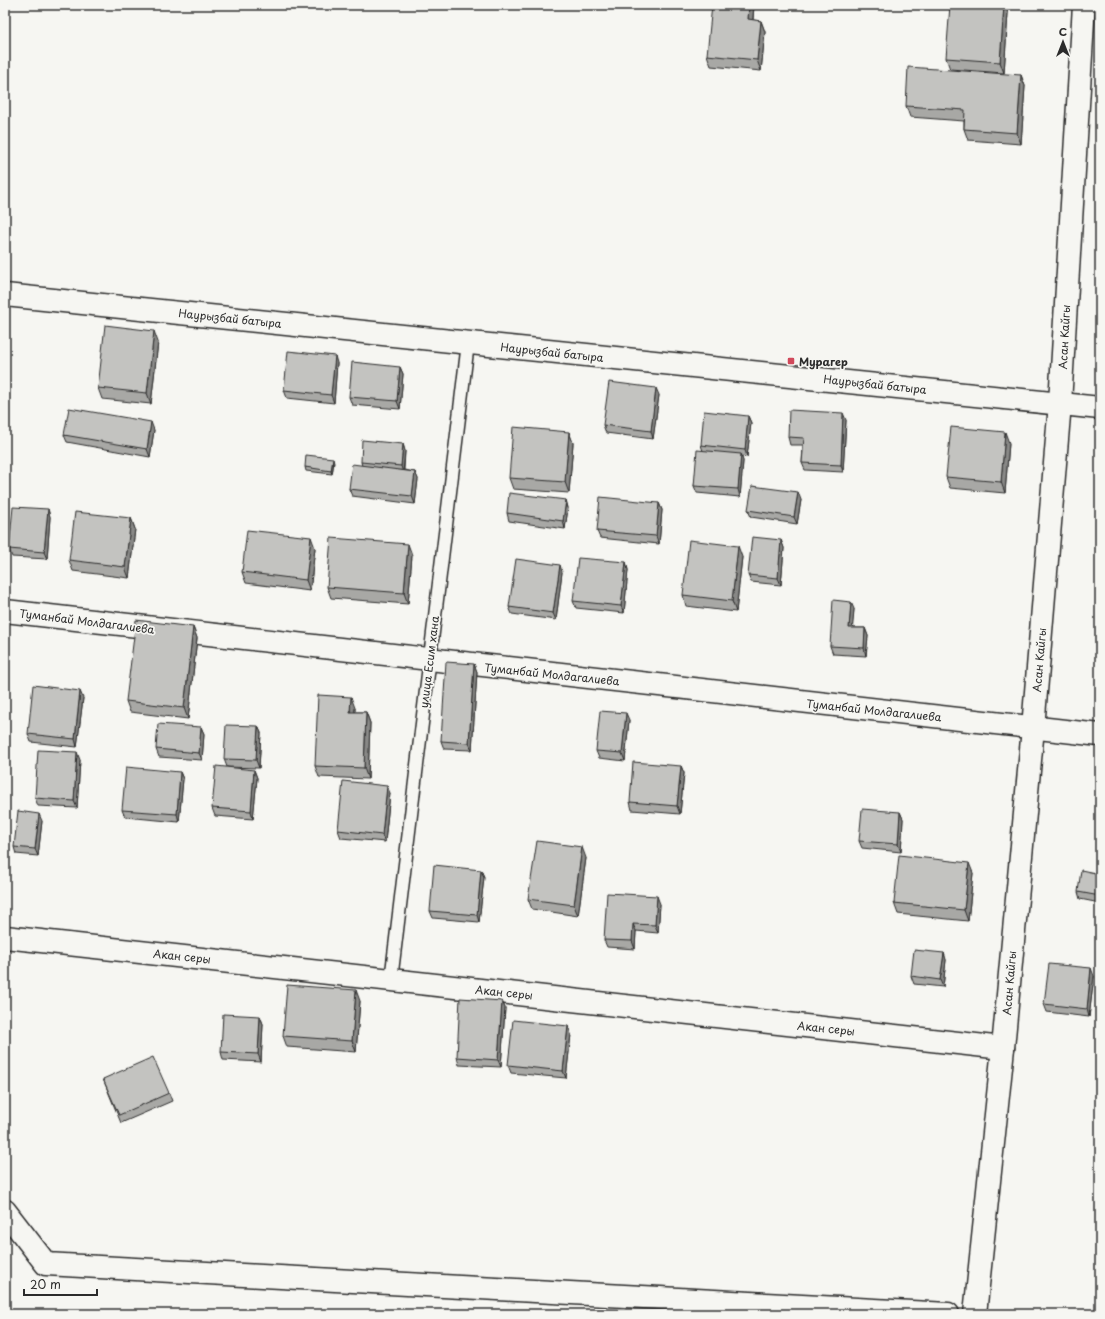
<svg xmlns="http://www.w3.org/2000/svg" width="1105" height="1319" font-family="'Playpen Sans',sans-serif">
	<rect width="100%" height="100%" fill="#f6f6f2"/>
	<filter id="ink" filterUnits="userSpaceOnUse"><feTurbulence type="fractalNoise" baseFrequency=".025" numOctaves="2"/><feDisplacementMap in="SourceGraphic" scale="8" xChannelSelector="R" yChannelSelector="G"/><feConvolveMatrix kernelMatrix="1 2 1 2 8 2 1 2 1" color-interpolation-filters="sRGB"/></filter>
	<g filter="url(#ink)">
		<g fill="none" stroke-linecap="round" stroke-linejoin="round">
			<g stroke="#2b2b2b" stroke-width="15">
				<path id="lane" d="M391,980l77,-637"/>
			</g>
			<g stroke="#2b2b2b" stroke-width="25">
				<g id="street">
					<path d="M5,295l1095,113"/>
					<path d="M5,611l1095,124"/>
					<path d="M5,937l998,111"/>
					<path d="M5,1211l41,53 902,50"/>
					<path d="M975,1314l28,-266 30,-320 27,-325 24,-398"/>
				</g>
			</g>
			<use href="#lane" stroke="#f6f6f2" stroke-width="12"/>
			<use href="#street" stroke="#f6f6f2" stroke-width="22"/>
		</g>
		<g fill="#a8a8a5" stroke="#2b2b2b">
			<path d="M754,5l-1,15 8,1 4,11 -4,39 -50,-5 -4,-11z"/>
			<path d="M1008,13l-4,60 -54,-4 -4,-11z"/>
			<path d="M1021,75l4,11 -4,58 -53,-4 -4,-11v-8l-54,-4 -4,-11z"/>
			<path d="M158,342l-7,62 -49,-5 -4,-11z"/>
			<path d="M337,363l-3,40 -47,-5 -3,-8z"/>
			<path d="M400,367l3,7 -3,35 -48,-4 -3,-8z"/>
			<path d="M659,395l-6,44 -47,-6 -3,-8z"/>
			<path d="M748,416l3,7 -4,34 -6,-1 2,5 -3,36 -43,-4 -3,-7 9,-35 -2,-6z"/>
			<path d="M846,420l-3,52 -38,-2 -3,-7 1,-18h-13l-2,-8z"/>
			<path d="M154,430l-4,27 -83,-15 -3,-7z"/>
			<path d="M569,432l4,11 -4,50 -56,-4 -4,-11z"/>
			<path d="M1009,443l-4,50 -55,-5 -4,-11z"/>
			<path d="M403,444l2,7 -1,19 11,2 3,7 -3,25 -63,-8 -3,-7 13,-23 -1,-4z"/>
			<path d="M334,462l-2,12 -26,-3 -1,-4z"/>
			<path d="M566,500l2,8 -3,21 -56,-8 -2,-8z"/>
			<path d="M801,500l-4,24 -46,-7 -3,-7z"/>
			<path d="M659,503l3,7 -3,34 -59,-6 -3,-7z"/>
			<path d="M48,509l2,8 -3,42 -35,-2 -3,-8z"/>
			<path d="M131,518l4,11 -6,49 -56,-7 -4,-11z"/>
			<path d="M781,540l3,8 -3,37 -30,-3 -3,-7z"/>
			<path d="M315,548l-5,43 -64,-8 -4,-11z"/>
			<path d="M412,555l-4,49 -77,-6 -4,-11z"/>
			<path d="M742,557l-6,55 -50,-6 -3,-11z"/>
			<path d="M626,562l2,8 -4,43 -48,-5 -3,-7z"/>
			<path d="M562,572l-6,48 -44,-6 -3,-7z"/>
			<path d="M854,609l-2,19h13l3,8 -2,20 -33,-2 -3,-8z"/>
			<path d="M193,627l4,11 -9,81 -58,-7 -4,-11z"/>
			<path d="M474,664l3,8 -5,78 -28,-1 -3,-8z"/>
			<path d="M83,698l-6,49 -46,-5 -3,-8z"/>
			<path d="M355,708v4h11l4,11 -2,56 -49,-2 -4,-11z"/>
			<path d="M629,720l-4,41 -26,-3 -3,-7z"/>
			<path d="M258,726l3,7 -2,35 -32,-1 -3,-8z"/>
			<path d="M201,727l3,7 -2,26 -43,-3 -3,-8z"/>
			<path d="M80,760l-3,48 -39,-2 -3,-8z"/>
			<path d="M681,766l3,7 -4,41 -48,-4 -2,-8z"/>
			<path d="M254,770l3,8 -4,41 -38,-3 -3,-8z"/>
			<path d="M180,772l3,7 -4,43 -54,-5 -3,-7z"/>
			<path d="M390,793l-5,49 -44,-4 -3,-8z"/>
			<path d="M900,812l3,7 -2,33 -39,-4 -3,-7z"/>
			<path d="M42,821l-4,35 -22,-2 -2,-7z"/>
			<path d="M586,858l-8,58 -46,-7 -4,-10z"/>
			<path d="M481,870l3,7 -5,45 -46,-4 -3,-7z"/>
			<path d="M973,873l-5,48 -70,-7 -4,-11z"/>
			<path d="M1100,874v29l-20,-4 -2,-7z"/>
			<path d="M660,904l-2,29 -22,-2 -1,18 -28,-2 -3,-7z"/>
			<path d="M944,953l2,7 -3,27 -29,-3 -3,-8z"/>
			<path d="M1094,976l-5,41 -42,-5 -3,-8z"/>
			<path d="M360,1001l-4,51 -69,-5 -4,-11z"/>
			<path d="M502,1001l3,7 -4,59 -42,-2 -2,-8z"/>
			<path d="M260,1016l3,8 -2,38 -38,-2 -2,-8z"/>
			<path d="M571,1034l-5,44 -55,-5 -3,-8z"/>
			<path d="M103,1079l66,14 3,8 -51,22z"/>
		</g>
		<g fill="#888886" stroke="#2b2b2b">
			<path d="M749,5h5l-2,25 -4,-11z"/>
			<path d="M1004,5h1l3,8 -4,60 -4,-11z"/>
			<path d="M761,21l4,11 -4,39 -4,-11z"/>
			<path d="M1021,75l4,11 -4,58 -4,-11z"/>
			<path d="M154,331l4,11 -7,62 -4,-11z"/>
			<path d="M335,356l2,7 -3,40 -3,-8z"/>
			<path d="M400,367l3,7 -3,35 -3,-8z"/>
			<path d="M656,388l3,7 -6,44 -2,-8z"/>
			<path d="M843,413l3,7 -3,52 -2,-7z"/>
			<path d="M748,416l3,7 -4,34 -2,-7z"/>
			<path d="M151,422l3,8 -4,27 -3,-8z"/>
			<path d="M569,432l4,11 -4,50 -4,-11z"/>
			<path d="M1005,432l4,11 -4,50 -4,-11z"/>
			<path d="M403,444l2,7 -2,22 -2,-7z"/>
			<path d="M741,454l2,7 -3,36 -2,-8z"/>
			<path d="M333,458l1,4 -2,12 -1,-3z"/>
			<path d="M415,472l3,7 -3,25 -3,-8z"/>
			<path d="M798,492l3,8 -4,24 -3,-7z"/>
			<path d="M566,500l2,8 -3,21 -2,-8z"/>
			<path d="M659,503l3,7 -3,34 -3,-8z"/>
			<path d="M48,509l2,8 -3,42 -3,-7z"/>
			<path d="M131,518l4,11 -6,49 -4,-11z"/>
			<path d="M311,537l4,11 -5,43 -4,-11z"/>
			<path d="M781,540l3,8 -3,37 -3,-7z"/>
			<path d="M408,544l4,11 -4,49 -4,-11z"/>
			<path d="M738,546l4,11 -6,55 -4,-11z"/>
			<path d="M626,562l2,8 -4,43 -3,-7z"/>
			<path d="M560,565l2,7 -6,48 -3,-7z"/>
			<path d="M851,602l3,7 -2,26 -3,-7z"/>
			<path d="M193,627l4,11 -9,81 -4,-11z"/>
			<path d="M865,628l3,8 -2,20 -2,-8z"/>
			<path d="M474,664l3,8 -5,78 -3,-7z"/>
			<path d="M80,691l3,7 -6,49 -2,-8z"/>
			<path d="M351,697l4,11 -1,14 -4,-10z"/>
			<path d="M366,712l4,11 -2,56 -4,-11z"/>
			<path d="M626,713l3,7 -4,41 -3,-8z"/>
			<path d="M258,726l3,7 -2,35 -3,-8z"/>
			<path d="M201,727l3,7 -2,26 -3,-7z"/>
			<path d="M77,752l3,8 -3,48 -3,-7z"/>
			<path d="M681,766l3,7 -4,41 -3,-8z"/>
			<path d="M254,770l3,8 -4,41 -2,-8z"/>
			<path d="M180,772l3,7 -4,43 -2,-8z"/>
			<path d="M387,786l3,7 -5,49 -3,-7z"/>
			<path d="M900,812l3,7 -2,33 -3,-8z"/>
			<path d="M39,814l3,7 -4,35 -3,-7z"/>
			<path d="M582,847l4,11 -8,58 -4,-11z"/>
			<path d="M969,863l4,10 -5,48 -4,-11z"/>
			<path d="M481,870l3,7 -5,45 -2,-7z"/>
			<path d="M657,896l3,8 -2,29 -3,-8z"/>
			<path d="M633,924l3,7 -1,18 -3,-8z"/>
			<path d="M944,953l2,7 -3,27 -3,-7z"/>
			<path d="M1091,968l3,8 -5,41 -2,-8z"/>
			<path d="M356,990l4,11 -4,51 -4,-11z"/>
			<path d="M502,1001l3,7 -4,59 -3,-7z"/>
			<path d="M260,1016l3,8 -2,38 -3,-8z"/>
			<path d="M568,1026l3,8 -5,44 -3,-7z"/>
		</g>
		<g fill="#c3c3c0" stroke="#2b2b2b">
			<path d="M712,5h37l-1,14 13,2 -4,39 -50,-5z"/>
			<path d="M950,5h54l-4,57 -54,-4z"/>
			<path d="M908,67l113,8 -4,58 -53,-4 1,-19 -59,-4z"/>
			<path d="M105,325l49,6 -7,62 -49,-5z"/>
			<path d="M288,351l47,5 -4,39 -47,-5z"/>
			<path d="M352,362l48,5 -3,34 -48,-4z"/>
			<path d="M609,382l47,6 -5,43 -48,-6z"/>
			<path d="M69,408l82,14 -4,27 -83,-14z"/>
			<path d="M789,410l54,3 -2,52 -39,-2 2,-25 -16,-1z"/>
			<path d="M704,411l44,5 -3,34 -44,-5z"/>
			<path d="M513,427l56,5 -4,50 -56,-4z"/>
			<path d="M951,427l54,5 -4,50 -55,-5z"/>
			<path d="M362,440l41,4 -2,22 -40,-4z"/>
			<path d="M697,450l44,4 -3,35 -44,-3z"/>
			<path d="M306,455l27,3 -2,13 -26,-4z"/>
			<path d="M352,464l63,8 -3,24 -63,-7z"/>
			<path d="M752,486l46,6 -4,25 -46,-7z"/>
			<path d="M509,493l57,7 -3,21 -56,-8z"/>
			<path d="M600,497l59,6 -3,33 -59,-5z"/>
			<path d="M13,507l35,2 -4,43 -35,-3z"/>
			<path d="M75,512l56,6 -6,49 -56,-7z"/>
			<path d="M247,530l64,7 -5,43 -64,-8z"/>
			<path d="M752,537l29,3 -3,38 -30,-3z"/>
			<path d="M331,538l77,6 -4,49 -77,-6z"/>
			<path d="M689,540l49,6 -6,55 -49,-6z"/>
			<path d="M578,558l48,4 -5,44 -48,-5z"/>
			<path d="M516,559l44,6 -7,48 -44,-6z"/>
			<path d="M833,600l18,2 -2,26h16l-1,20 -34,-2z"/>
			<path d="M136,620l57,7 -9,81 -58,-7z"/>
			<path d="M446,662l28,2 -5,79 -28,-2z"/>
			<path d="M33,685l47,6 -5,48 -47,-5z"/>
			<path d="M318,695l33,2 -1,15h16l-2,56 -49,-2z"/>
			<path d="M600,711l26,2 -4,40 -26,-2z"/>
			<path d="M158,724l43,3 -2,26 -43,-4z"/>
			<path d="M226,725l32,1 -2,34 -32,-1z"/>
			<path d="M38,750l39,2 -3,49 -39,-3z"/>
			<path d="M633,762l48,4 -4,40 -47,-4z"/>
			<path d="M216,766l38,4 -3,41 -39,-3z"/>
			<path d="M126,767l54,5 -3,42 -55,-4z"/>
			<path d="M343,781l44,5 -5,49 -44,-5z"/>
			<path d="M862,809l38,3 -2,32 -39,-3z"/>
			<path d="M18,811l21,3 -4,35 -21,-2z"/>
			<path d="M537,841l45,6 -8,58 -46,-6z"/>
			<path d="M899,855l70,8 -5,47 -70,-7z"/>
			<path d="M434,865l47,5 -4,45 -47,-4z"/>
			<path d="M1081,870l19,4v22l-22,-4z"/>
			<path d="M607,893l50,3 -2,29 -22,-1 -1,17 -28,-1z"/>
			<path d="M914,950l30,3 -4,27 -29,-4z"/>
			<path d="M1049,964l42,4 -4,41 -43,-5z"/>
			<path d="M287,985l69,5 -4,51 -69,-5z"/>
			<path d="M460,998l42,3 -4,59 -41,-3z"/>
			<path d="M223,1014l37,2 -2,38 -37,-2z"/>
			<path d="M513,1020l55,6 -5,45 -55,-6z"/>
			<path d="M153,1057l16,36 -50,22 -16,-36z"/>
		</g>
	</g>
	<rect fill="#d1495b" stroke="#f6f6f2" stroke-width="1.5" x="787" y="357" width="8" height="8" rx="2"/>
	<g text-anchor="middle" dominant-baseline="central" stroke-width="3.5" stroke-linejoin="round" paint-order="stroke">
		<g font-size="11" fill="#2b2b2b" stroke="#f6f6f2">
			<text transform="translate(230 318) rotate(6)">Наурызбай батыра</text>
			<text transform="translate(1064 337) rotate(-87)">Асан Кайгы</text>
			<text transform="translate(552 352) rotate(6)">Наурызбай батыра</text>
			<text transform="translate(875 384) rotate(6)">Наурызбай батыра</text>
			<text transform="translate(87 621) rotate(7)">Туманбай Молдагалиева</text>
			<text transform="translate(1039 660) rotate(-85)">Асан Кайгы</text>
			<text transform="translate(429 662) rotate(-83)">улица Есим хана</text>
			<text transform="translate(552 674) rotate(6)">Туманбай Молдагалиева</text>
			<text transform="translate(874 710) rotate(6)">Туманбай Молдагалиева</text>
			<text transform="translate(182 956) rotate(6)">Акан серы</text>
			<text transform="translate(1009 983) rotate(-85)">Асан Кайгы</text>
			<text transform="translate(504 992) rotate(6)">Акан серы</text>
			<text transform="translate(826 1028) rotate(6)">Акан серы</text>
		</g>
		<g font-size="11" font-weight="bold" fill="#2b2b2b" stroke="#f6f6f2" text-anchor="start">
			<text x="799" y="361">Мурагер</text>
		</g>
	</g>
	<rect width="1105" height="1319" fill="none" stroke="#f6f6f2" stroke-width="20"/>
	<rect x="10" y="10" width="1085" height="1299" fill="none" stroke="#2b2b2b" stroke-width="1.5" filter="url(#ink)"/>
	<g transform="translate(1063 42)" stroke="#f6f6f2" stroke-width="3" paint-order="stroke">
	<path d="M0-3L7 15L0 10L-7 15Z" fill="#2b2b2b"/>
	<text y="-6" font-size="11" font-weight="bold" text-anchor="middle" fill="#2b2b2b">С</text>
	</g>
	<path d="M24 1289v6h73v-6" fill="none" stroke="#2b2b2b" stroke-width="2"/>
	<text x="30" y="1289" font-size="12" fill="#2b2b2b" stroke="#f6f6f2" stroke-width="3" paint-order="stroke">20 m</text>
</svg>
